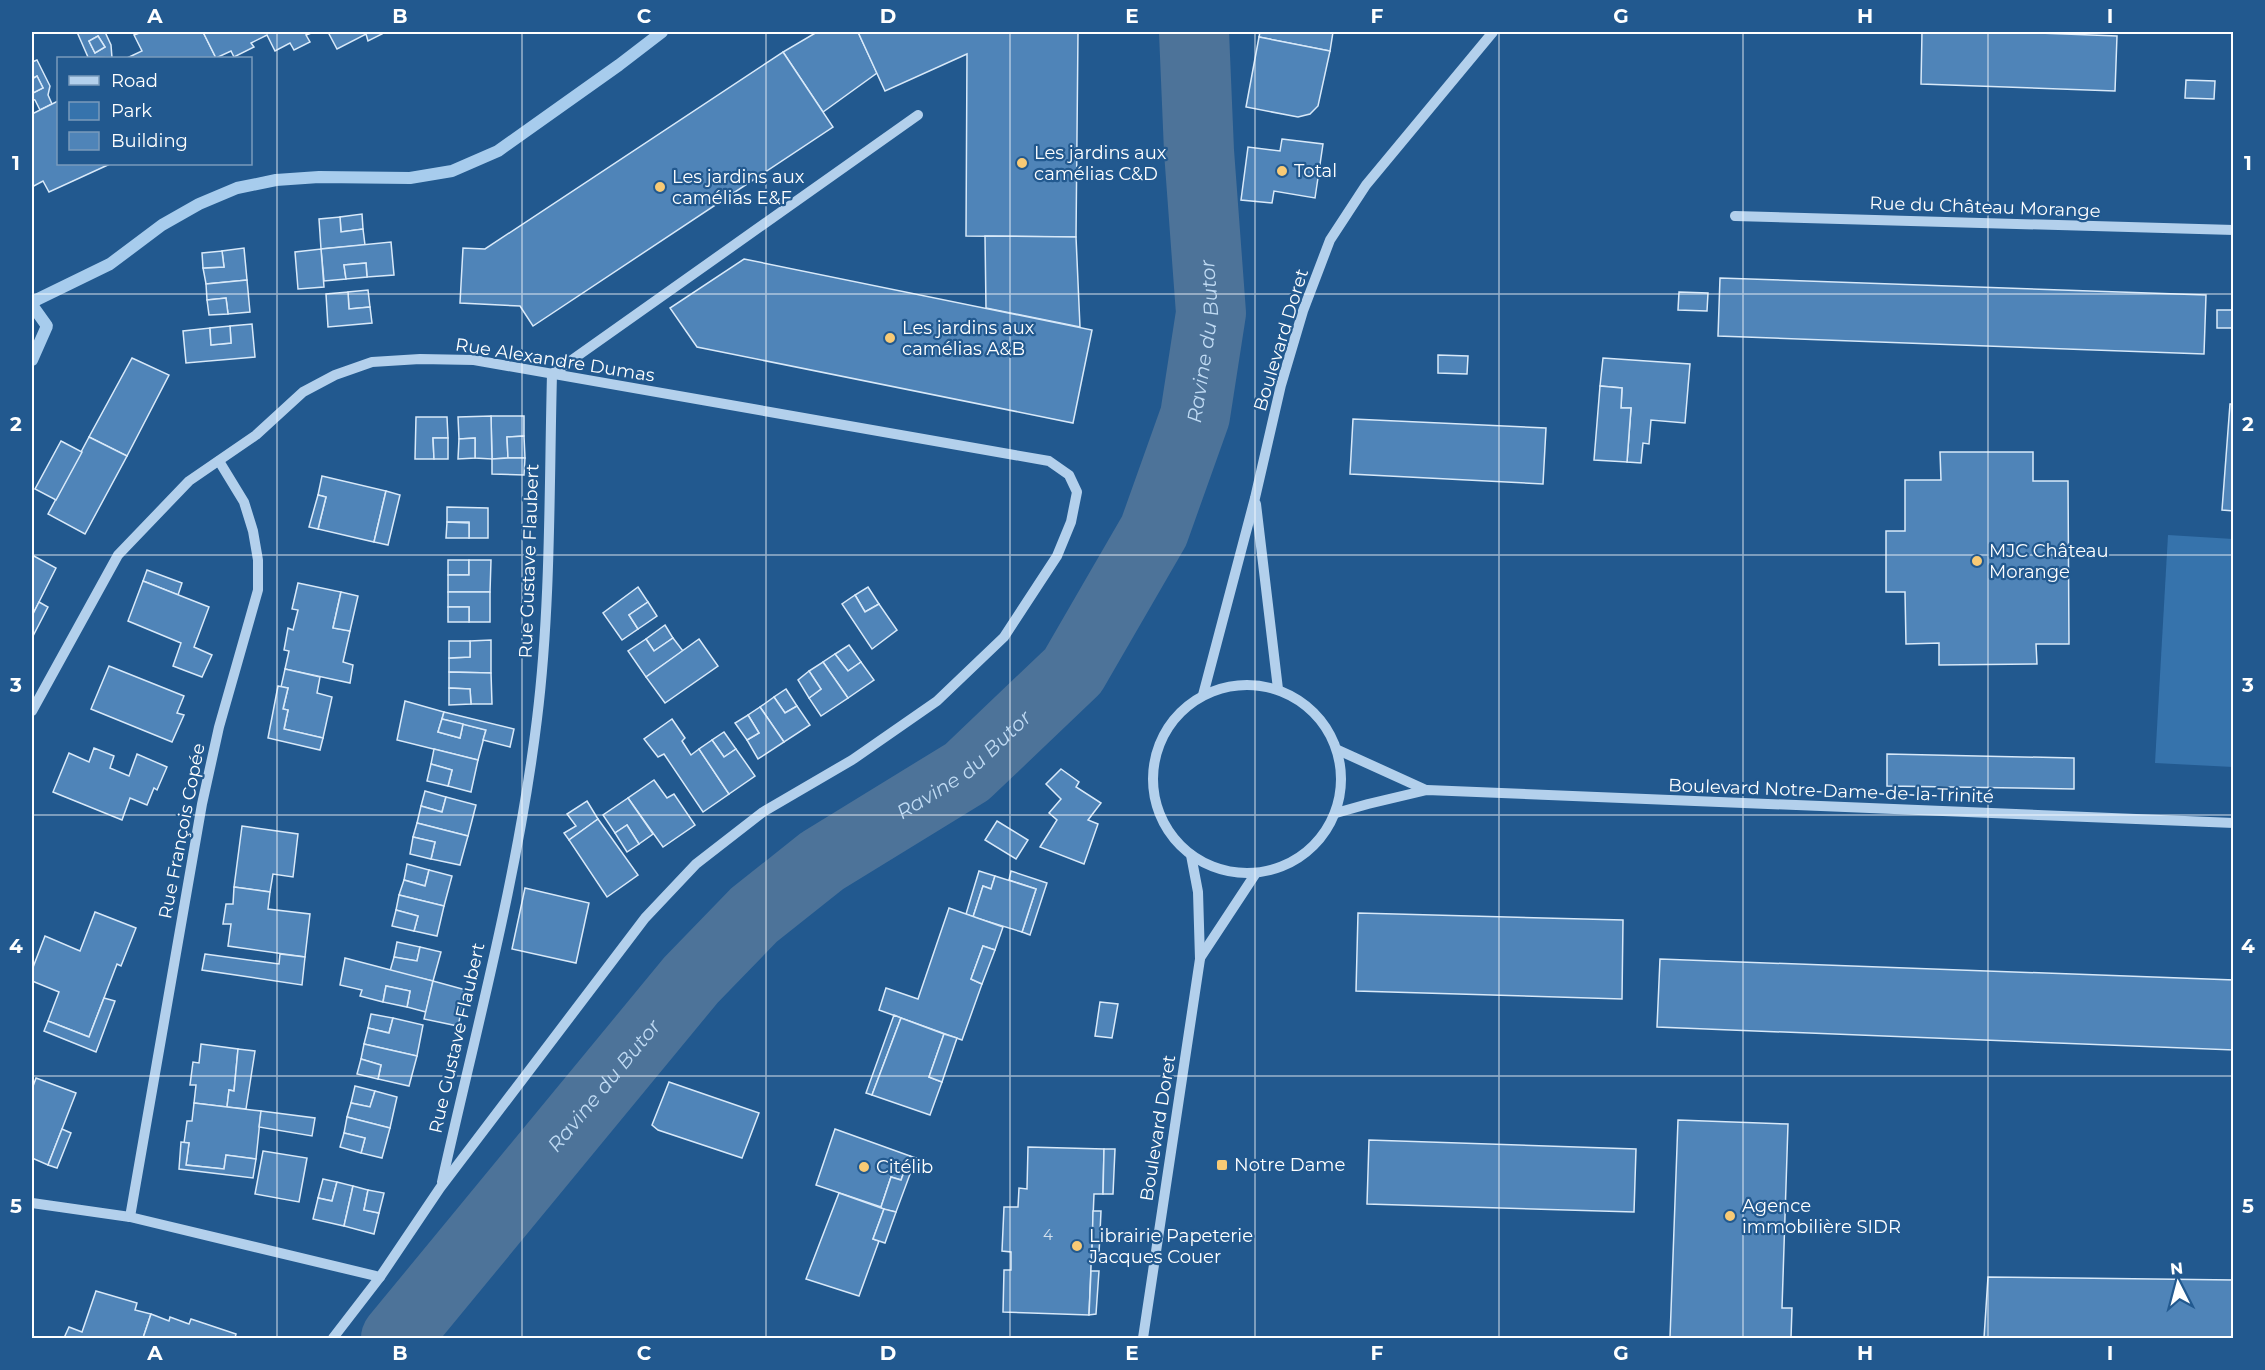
<svg xmlns="http://www.w3.org/2000/svg" width="2265" height="1370" font-family="Montserrat,sans-serif">
	<rect width="100%" height="100%" fill="#22598f"/>
	<path fill="#3673ac" d="M2168,535l65,4v228l-78,-4z"/>
	<g fill="none" stroke-linecap="round" stroke-linejoin="round">
		<g stroke="#a7cced" stroke-width="12">
			<path d="M32,302l78,-38 52,-39 37,-21 38,-16 39,-8 43,-3 91,1 42,-7 46,-20 121,-86 43,-33"/>
			<path d="M32,305l15,21 -15,34"/>
		</g>
		<path stroke="#4d7399" stroke-width="70" id="s1" d="M396,1338l295,-358 63,-65 68,-54 145,-89 106,-101 81,-140 41,-115 16,-103 -12,-162 -5,-119"/>
	</g>
	<g fill="#4f84b8" stroke="#d8e9f9" stroke-width="1.5" fill-rule="evenodd">
		<path d="M77,32h28l6,13 1,13 -24,-1zM98,36l7,11 -10,6 -6,-12z"/>
		<path d="M142,32h61l13,26h-89l15,-7 -8,-16z"/>
		<path d="M203,32h111l-8,3 4,7 -16,8 -4,-7 -15,8 -8,-16 -16,8 3,4 -20,10 -3,-6 -15,7z"/>
		<path d="M328,32h53l1,2 -14,7 -2,-7 -29,15z"/>
		<path d="M817,32h41l19,41 -54,39 -40,-60z"/>
		<path d="M858,32h220l-2,205 -110,-1 1,-182 -82,37z"/>
		<path d="M1260,32h73l-3,19 -71,-14z"/>
		<path d="M1922,32h90l105,4 -2,55 -194,-7z"/>
		<path d="M98,36l7,11 -10,6 -6,-12z"/>
		<path d="M1259,37l71,14 -12,55 -8,8 -12,3 -52,-10z"/>
		<path d="M783,52l50,75 -300,199 -13,-20 -60,-3 3,-55 22,1z"/>
		<path d="M37,60l13,26 -2,9 4,9 -12,6 -5,-10 -3,-1v-9l1,3 10,-5 -6,-12 -5,3v-17z"/>
		<path d="M37,76l6,12 -10,5 -1,-14z"/>
		<path d="M2186,80l29,1 -1,18 -29,-1z"/>
		<path d="M58,101v63h52l-61,28 -6,-11 -11,6v-73z"/>
		<path d="M1282,139l41,5 -8,54 -41,-7 -2,12 -31,-3 7,-53 32,4z"/>
		<path d="M362,214l1,15 -22,3 -1,-15z"/>
		<path d="M340,217l1,15 22,-3 2,16 -44,4 -2,-30z"/>
		<path d="M985,236l91,1 4,90 -94,-19z"/>
		<path d="M391,242l3,33 -27,2 -1,-14 -22,2 2,14 -22,2 -3,-32z"/>
		<path d="M244,248l3,32 -41,4 -3,-16 21,-1 -2,-16z"/>
		<path d="M321,249l3,38 -26,2 -3,-37z"/>
		<path d="M222,251l2,16 -21,1 -1,-15z"/>
		<path d="M744,259l348,71 -19,93 -376,-76 -27,-39z"/>
		<path d="M366,263l1,14 -21,2 -2,-14z"/>
		<path d="M1720,278l486,17 -2,59 -486,-18z"/>
		<path d="M247,280l3,32 -22,2 -2,-16 -19,2 -1,-16z"/>
		<path d="M368,290l2,17 -21,2 -1,-17z"/>
		<path d="M348,292l1,17 21,-2 2,16 -44,4 -2,-33z"/>
		<path d="M1679,292l29,1 -1,18 -29,-1z"/>
		<path d="M226,298l2,16 -19,1 -2,-15z"/>
		<rect x="2217" y="310" width="17" height="18"/>
		<path d="M252,324l3,33 -69,6 -3,-32 27,-3 1,17 20,-2 -1,-17z"/>
		<path d="M230,326l1,17 -20,2 -1,-17z"/>
		<path d="M1438,355l30,1 -1,18 -29,-1z"/>
		<path d="M132,358l37,17 -42,81 -38,-19z"/>
		<path d="M1603,358l87,6 -5,59 -34,-3 -2,24 -6,-1 -2,20 -14,-1 4,-54h-10l1,-20 -22,-2z"/>
		<path d="M1600,386l22,2 -1,20h10l-4,54 -33,-2z"/>
		<path d="M2230,404h4v107l-12,-1z"/>
		<path d="M491,416h33v20l-17,1 1,21 -16,1z"/>
		<path d="M491,416l1,43 -17,-1v-20l-16,1 -1,-22z"/>
		<path d="M416,417h31l1,21h-15l1,21h-19z"/>
		<path d="M1353,419l193,9 -3,56 -193,-10z"/>
		<path d="M524,436l1,22h-17l-1,-21z"/>
		<path d="M89,437l38,19 -42,78 -37,-20z"/>
		<path d="M433,438h15v21h-14z"/>
		<path d="M475,438v20l-17,1 1,-20z"/>
		<path d="M61,441l21,11 -26,48 -21,-11z"/>
		<path d="M1940,452h93v29h35l1,163h-33l1,20 -98,1v-22l-33,1 -1,-52h-19v-61h19v-51h36z"/>
		<path d="M508,458h17l-1,17 -32,-1v-15z"/>
		<path d="M322,476l64,15 -12,51 -56,-13 8,-32 -8,-2z"/>
		<path d="M386,491l14,4 -12,50 -14,-3z"/>
		<path d="M318,495l8,2 -8,32 -9,-2z"/>
		<path d="M447,507l41,1v30h-19v-16h-22z"/>
		<path d="M447,522l22,1v15h-23z"/>
		<path d="M32,555l24,13 -24,48z"/>
		<rect x="448" y="560" width="21" height="15"/>
		<path d="M469,560h22l-1,32h-42v-17h21z"/>
		<path d="M147,570l35,13 -4,12 -35,-14z"/>
		<path d="M143,581l66,26 -15,40 18,8 -10,22 -29,-11 8,-23 -53,-22z"/>
		<path d="M298,583l43,9 -8,36 17,3 -7,31 10,3 -3,18 -65,-14 4,-18 -5,-1 4,-22 5,2 5,-20 -6,-1z"/>
		<path d="M638,587l10,15 -19,13 9,14 -16,11 -19,-27z"/>
		<path d="M868,587l11,17 -14,8 -10,-17z"/>
		<path d="M341,592l17,4 -8,35 -17,-3z"/>
		<path d="M448,592h42v30h-21v-15h-21z"/>
		<path d="M855,595l10,17 14,-8 18,26 -25,19 -30,-45z"/>
		<path d="M39,602l9,5 -16,31v-22z"/>
		<path d="M648,602l9,14 -19,13 -9,-14z"/>
		<rect x="448" y="607" width="21" height="15"/>
		<path d="M665,625l8,13 -19,13 -8,-12z"/>
		<path d="M673,638l10,13 -37,26 -18,-26 18,-12 8,12z"/>
		<path d="M699,639l19,27 -53,37 -19,-26z"/>
		<path d="M491,640v33l-42,-1v-14l21,-1v-16z"/>
		<path d="M449,641h21v16l-21,1z"/>
		<path d="M849,645l12,17 -13,9 -13,-17z"/>
		<path d="M835,654l13,17 13,-9 13,18 -26,18 -25,-36z"/>
		<path d="M823,662l25,36 -27,18 -12,-18 12,-9 -12,-18z"/>
		<path d="M109,666l75,30 -7,17 7,2 -12,27 -81,-33z"/>
		<path d="M285,669l35,8 -3,16 15,4 -9,41 -39,-9 4,-19 -5,-1 5,-21 -7,-1z"/>
		<path d="M809,671l12,18 -12,9 -11,-18z"/>
		<path d="M449,672l42,1 1,31h-21l-1,-15 -21,-1z"/>
		<path d="M278,686l10,2 -5,21 5,1 -4,19 39,9 -3,12 -52,-12z"/>
		<path d="M449,688l21,1 1,15 -22,1z"/>
		<path d="M786,689l11,17 -12,7 -11,-16z"/>
		<path d="M774,697l11,16 12,-7 13,19 -26,17 -24,-35z"/>
		<path d="M405,701l39,11 -6,20 22,6 3,-14 23,6 -8,30 -81,-20z"/>
		<path d="M760,707l24,35 -26,17 -11,-19 12,-7 -11,-18z"/>
		<path d="M444,712l70,17 -4,18 -27,-7 3,-10 -44,-11z"/>
		<path d="M748,715l11,18 -12,7 -12,-17z"/>
		<path d="M442,719l21,5 -3,14 -22,-6z"/>
		<path d="M672,719l13,19 -3,3 9,14 8,-6 30,45 -26,18 -39,-58 -6,3 -14,-18z"/>
		<path d="M724,732l12,17 -12,8 -12,-17z"/>
		<path d="M712,740l12,17 12,-8 19,27 -26,18 -30,-45z"/>
		<path d="M94,748l20,8 -4,12 19,8 8,-22 30,13 -10,23 -3,-2 -7,17 -17,-7 -8,22 -69,-28 16,-39 20,9z"/>
		<path d="M434,749l44,11 -7,32 -23,-6 4,-16 -21,-6z"/>
		<path d="M1887,754l187,4v31l-187,-3z"/>
		<path d="M431,764l21,6 -4,16 -21,-5z"/>
		<path d="M1061,769l18,13 -3,5 25,16 -13,17 10,4 -14,40 -44,-17 17,-27 -8,-7 12,-14 -15,-15z"/>
		<path d="M654,780l13,18 7,-4 21,31 -32,22 -35,-49z"/>
		<path d="M425,791l21,6 -4,15 -21,-6z"/>
		<path d="M446,797l30,8 -8,31 -51,-13 4,-17 21,6z"/>
		<path d="M628,798l25,36 -14,10 -12,-19 -12,8 -12,-18z"/>
		<path d="M587,801l11,18 -29,21 -5,-7 12,-7 -9,-12z"/>
		<path d="M598,819l40,56 -31,22 -38,-57z"/>
		<path d="M997,821l31,19 -12,19 -31,-19z"/>
		<path d="M417,823l51,13 -8,29 -29,-6 4,-17 -22,-5z"/>
		<path d="M627,825l12,19 -12,8 -12,-19z"/>
		<path d="M242,826l56,8 -5,43 -20,-3 -3,18 -36,-5z"/>
		<path d="M413,837l22,5 -4,17 -21,-5z"/>
		<path d="M407,864l22,6 -4,16 -21,-6z"/>
		<path d="M429,870l23,6 -8,30 -45,-11 5,-15 21,6z"/>
		<path d="M979,871l16,5 -4,13 -8,-3 -10,31 -7,-3z"/>
		<path d="M1011,871l36,12 -17,52 -8,-3 14,-43 -27,-9z"/>
		<path d="M995,876l41,13 -14,43 -49,-15 10,-31 8,3z"/>
		<path d="M234,887l36,5 -2,17 42,5 -5,43 -77,-11 3,-22h-8l3,-20h7z"/>
		<path d="M525,888l64,15 -13,60 -64,-14z"/>
		<path d="M399,895l45,11 -7,30 -23,-5 4,-15 -22,-6z"/>
		<path d="M949,908l54,19 -8,23 -12,-4 -12,33 11,5 -20,56 -83,-30 7,-22 32,11z"/>
		<path d="M396,910l22,6 -4,15 -22,-5z"/>
		<path d="M95,912l41,16 -15,38 -4,-2 -28,73 -41,-16 11,-29 -27,-11v-11l13,-34 35,15z"/>
		<path d="M1358,913l265,7 -1,79 -266,-8z"/>
		<path d="M397,942l23,5 -3,14 -23,-4z"/>
		<path d="M983,946l12,4 -13,34 -11,-5z"/>
		<path d="M420,947l21,5 -8,29 -43,-10 4,-14 23,4z"/>
		<path d="M205,954l74,10 1,-10 25,3 -3,28 -100,-15z"/>
		<path d="M345,958l88,23 -7,31 -19,-5 3,-16 -24,-5 -3,16 -23,-6 2,-6 -22,-5z"/>
		<path d="M1660,959l574,21v70l-577,-23z"/>
		<path d="M433,981l33,9 -8,36 -34,-7z"/>
		<path d="M386,986l24,5 -3,16 -24,-5z"/>
		<path d="M104,998l11,3 -19,51 -52,-21 4,-10 41,16z"/>
		<path d="M1100,1002l18,2 -6,34 -17,-2z"/>
		<path d="M371,1014l22,4 -4,15 -21,-5z"/>
		<path d="M894,1015l7,3 -29,77 -6,-2z"/>
		<path d="M393,1018l30,7 -6,31 -53,-12 4,-16 21,5z"/>
		<path d="M901,1018l43,16 -15,43 13,5 -12,33 -58,-20z"/>
		<path d="M944,1034l13,4 -15,44 -13,-5z"/>
		<path d="M201,1044l37,5 -4,42 -5,-1 -2,17 -33,-4 2,-18h-6l3,-23 6,1z"/>
		<path d="M364,1044l53,12 -8,30 -31,-7 3,-14 -20,-6z"/>
		<path d="M238,1049l17,2 -9,58 -19,-2 2,-17 5,1z"/>
		<path d="M361,1059l20,6 -3,14 -21,-5z"/>
		<path d="M36,1078l40,15 -28,72 -16,-7v-69z"/>
		<path d="M669,1082l90,31 -17,45 -84,-28 -6,-5z"/>
		<path d="M355,1086l20,5 -5,16 -19,-4z"/>
		<path d="M375,1091l22,6 -7,31 -43,-11 4,-14 19,4z"/>
		<path d="M194,1103l67,8 -5,48 -30,-4 -2,14 -38,-4 3,-22h-5l3,-22h5z"/>
		<path d="M261,1111l54,7 -3,18 -53,-9z"/>
		<path d="M347,1117l43,11 -8,30 -21,-5 4,-15 -21,-5z"/>
		<path d="M1678,1120l110,4 -6,184h10l-1,30h-121z"/>
		<path d="M62,1129l9,4 -14,35 -9,-3z"/>
		<path d="M835,1129l75,27 -9,24 -10,-3 -10,30 -65,-22z"/>
		<path d="M344,1133l21,5 -4,15 -21,-6z"/>
		<path d="M1369,1140l267,9 -2,63 -267,-8z"/>
		<path d="M181,1142l8,1 -3,22 38,4 2,-14 30,4 -3,19 -74,-9z"/>
		<path d="M1028,1147l76,2 -1,45h-9l-5,121 -86,-3 1,-42h7v-18l-9,-1 2,-44h14l1,-19 8,1z"/>
		<path d="M1104,1149h11l-2,45h-10z"/>
		<path d="M263,1151l44,7 -8,44 -44,-8z"/>
		<path d="M910,1156l6,2 -20,54 -14,-3 -1,-2 10,-30 10,3z"/>
		<path d="M323,1179l14,3 -5,19 -14,-3z"/>
		<path d="M337,1182l16,4 -9,40 -31,-7 5,-21 14,3z"/>
		<path d="M353,1186l15,4 -4,20 15,3 -5,21 -30,-8z"/>
		<path d="M368,1190l16,3 -5,20 -15,-3z"/>
		<path d="M839,1193l45,16 -11,30 6,2 -20,55 -53,-17z"/>
		<path d="M884,1209l12,3 -11,31 -12,-4z"/>
		<path d="M1093,1211h8l-2,43 -7,-1z"/>
		<path d="M1091,1271h8l-3,43 -7,1z"/>
		<path d="M1988,1277l246,3v58h-250z"/>
		<path d="M96,1291l41,12 -2,7 16,4 -8,24h-79l5,-11 13,5z"/>
		<path d="M151,1314l18,7 1,-4 19,7 2,-5 45,15 -1,4h-92z"/>
	</g>
	<g fill="none" stroke-linecap="round" stroke-linejoin="round">
		<g stroke="#b3d0ec" stroke-width="10">
			<path d="M1735,216l499,14"/>
			<path d="M552,374l366,-259"/>
			<path d="M1256,504l22,185"/>
			<circle cx="1247" cy="779" r="94"/>
			<path d="M1203,695l52,-197 26,-113 22,-74 27,-71 36,-55 127,-153"/>
			<path d="M32,711l86,-156 71,-74 67,-46 47,-43 32,-17 37,-13 48,-3 54,1 575,101 20,14 8,17 -6,30 -14,34 -53,81 -67,64 -85,59 -89,52 -67,52 -51,54 -205,270 -60,89 -47,61"/>
			<path d="M1338,750l88,40"/>
			<path d="M1336,813l32,-9 59,-14 807,33"/>
			<path d="M1200,958l56,-85"/>
			<path d="M442,1182c34,-153 76,-306 95,-463 14,-114 12,-230 15,-345"/>
			<path d="M32,1203l98,14 250,60"/>
			<path d="M130,1217l72,-413 17,-77 39,-137v-30l-5,-29 -9,-29 -25,-41"/>
			<path d="M1143,1338l57,-379 -2,-67 -7,-37"/>
		</g>
	</g>
	<path fill="none" stroke="#fff" stroke-width="1.5" stroke-opacity="0.55" d="M277,32v1306M522,32v1306M766,32v1306M1010,32v1306M1255,32v1306M1499,32v1306M1743,32v1306M1988,32v1306M32,294h2202M32,555h2202M32,815h2202M32,1076h2202"/>
	<g fill="#f8ca75" stroke="#22598f" stroke-width="2">
		<circle cx="1022" cy="163" r="6"/>
		<circle cx="1282" cy="171" r="6"/>
		<circle cx="660" cy="187" r="6"/>
		<circle cx="890" cy="338" r="6"/>
		<circle cx="1977" cy="561" r="6"/>
		<rect x="1216" y="1159" width="12" height="12" rx="3"/>
		<circle cx="864" cy="1167" r="6"/>
		<circle cx="1730" cy="1216" r="6"/>
		<circle cx="1077" cy="1246" r="6"/>
	</g>
	<g text-anchor="middle" dominant-baseline="central" stroke-width="4.5" stroke-linejoin="round" paint-order="stroke">
		<g font-size="15" fill="#d3e0ed">
			<text x="1048" y="1234">4</text>
		</g>
		<g font-size="18" fill="#fff" stroke="#22598f" text-anchor="start">
			<text x="1034" y="153">Les jardins aux<tspan x="1034" dy="21">camélias C&amp;D</tspan></text>
			<text x="1294" y="171">Total</text>
			<text x="672" y="177">Les jardins aux<tspan x="672" dy="21">camélias E&amp;F</tspan></text>
			<text x="902" y="328">Les jardins aux<tspan x="902" dy="21">camélias A&amp;B</tspan></text>
			<text x="1989" y="551">MJC Château<tspan x="1989" dy="21">Morange</tspan></text>
			<text x="1234" y="1165">Notre Dame</text>
			<text x="876" y="1167">Citélib</text>
			<text x="1742" y="1206">Agence<tspan x="1742" dy="21">immobilière SIDR</tspan></text>
			<text x="1089" y="1236">Librairie Papeterie<tspan x="1089" dy="21">Jacques Couer</tspan></text>
		</g>
		<g font-size="18" fill="#fff" stroke="#22598f">
			<text transform="translate(1985 207) rotate(2)">Rue du Château Morange</text>
			<text transform="translate(1281 340) rotate(-73)">Boulevard Doret</text>
			<text transform="translate(555 360) rotate(9)">Rue Alexandre Dumas</text>
			<text transform="translate(529 561) rotate(-88)">Rue Gustave Flaubert</text>
			<text transform="translate(1831 791) rotate(2)">Boulevard Notre-Dame-de-la-Trinité</text>
			<text transform="translate(182 831) rotate(-79)">Rue François Copée</text>
			<text transform="translate(457 1038) rotate(-77)">Rue Gustave Flaubert</text>
			<text transform="translate(1158 1128) rotate(-81)">Boulevard Doret</text>
		</g>
		<g font-size="20" font-style="italic" fill="#bfdaf3" stroke="#22598f">
			<text stroke="none"><textPath href="#s1" startOffset="1317">Ravine du Butor</textPath></text>
			<text stroke="none"><textPath href="#s1" startOffset="813">Ravine du Butor</textPath></text>
			<text stroke="none"><textPath href="#s1" startOffset="327">Ravine du Butor</textPath></text>
		</g>
	</g>
	<rect width="2265" height="1370" fill="none" stroke="#22598f" stroke-width="66"/>
	<rect x="57" y="57" width="195" height="108" fill="#22598f" stroke="#7a9bbc" stroke-width="1.5"/>
	<rect x="69" y="76" width="30" height="9" fill="#b3d0ec" stroke="#7a9bbc" stroke-width="1.5"/>
	<text x="111" y="87" font-size="18" fill="#ffffff">Road</text>
	<rect x="69" y="102" width="30" height="18" fill="#3673ac" stroke="#7a9bbc" stroke-width="1.5"/>
	<text x="111" y="117" font-size="18" fill="#ffffff">Park</text>
	<rect x="69" y="132" width="30" height="18" fill="#4f84b8" stroke="#7a9bbc" stroke-width="1.5"/>
	<text x="111" y="147" font-size="18" fill="#ffffff">Building</text>
	<g transform="translate(2178 1283) rotate(354)" stroke="#22598f" stroke-width="4.5" paint-order="stroke">
	<path d="M0-4.5L10 22L0 15L-10 22Z" fill="#ffffff"/>
	<text y="-9" font-size="16" font-weight="bold" text-anchor="middle" fill="#ffffff">N</text>
	</g>
	<rect x="33" y="33" width="2199" height="1304" fill="none" stroke="#fff" stroke-width="2"/>
	<g font-size="20" text-anchor="middle" font-weight="bold" fill="#fff">
		<text x="155" y="23">A</text>
		<text x="400" y="23">B</text>
		<text x="644" y="23">C</text>
		<text x="888" y="23">D</text>
		<text x="1132" y="23">E</text>
		<text x="1377" y="23">F</text>
		<text x="1621" y="23">G</text>
		<text x="1865" y="23">H</text>
		<text x="2110" y="23">I</text>
		<text x="16" y="170">1</text>
		<text x="2248" y="170">1</text>
		<text x="16" y="431">2</text>
		<text x="2248" y="431">2</text>
		<text x="16" y="692">3</text>
		<text x="2248" y="692">3</text>
		<text x="16" y="953">4</text>
		<text x="2248" y="953">4</text>
		<text x="16" y="1213">5</text>
		<text x="2248" y="1213">5</text>
		<text x="155" y="1360">A</text>
		<text x="400" y="1360">B</text>
		<text x="644" y="1360">C</text>
		<text x="888" y="1360">D</text>
		<text x="1132" y="1360">E</text>
		<text x="1377" y="1360">F</text>
		<text x="1621" y="1360">G</text>
		<text x="1865" y="1360">H</text>
		<text x="2110" y="1360">I</text>
	</g>
</svg>
